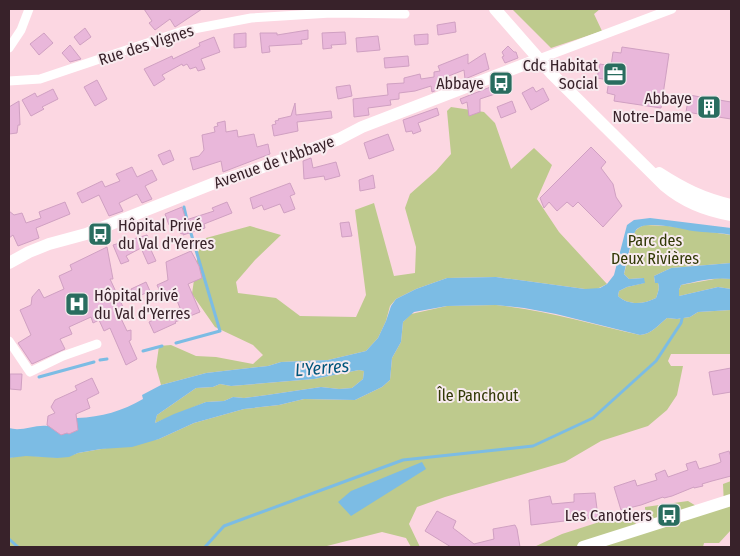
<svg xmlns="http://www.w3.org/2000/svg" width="740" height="556" font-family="'Fira Sans Condensed',sans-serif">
	<rect width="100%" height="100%" fill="#fcd7e2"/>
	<g fill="#beca8d">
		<path d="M512,9h88l-6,5 8,17 -51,17z"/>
		<path d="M451,107l33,5 11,11 16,46 23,-21 18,17 -15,34 22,33 48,52 -10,5h-12l-89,-12 -49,1 -31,11 -20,10 -6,7 -4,15 -8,17 -12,13 -38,9 -47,2 -13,4 -62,7 -45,12 -5,-18 3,-21 12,-1 25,11 20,1 37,7 10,-9 -10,-10 -38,-18 -23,-33 6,-42 8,-14 44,-12 31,9 -26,25 -19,22 2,11 38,5 24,18 56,1 10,-22 -11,-85 19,-7 20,73 21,-3 1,-26 -11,-39 5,-14 26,-23 15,-17 -4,-43z"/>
		<path d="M645,225l23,1 63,9v28l-60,5 -17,8 1,7h3c2,5 0,9 -2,15 -12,6 -27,8 -38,-2l1,-5 8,-4 17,-4v-5l-15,1 -5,-5 11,-43 5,-4z"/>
		<path d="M720,278l11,1v10l-13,-2 -39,9v-6l2,-5z"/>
		<path d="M496,305c49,5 96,19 144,30 12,-1 18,-10 27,-17l10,1 13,-2 8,-5 33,-2v44h-60l-3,7 3,5h12l-6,29 -10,15 -19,16 -47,15 -36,21 -120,35 -28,10 -8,17 11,23h-9l-5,-9 -24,-6 -59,15h-314v-89c22,-7 47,5 69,-5l81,-14 35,-16 50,-14 35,-4 25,-6 51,1 27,-13 8,-7 2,-22 9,-16 2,-20 8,-8 36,-8z"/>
		<path d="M359,370l5,1 -1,8 -11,9 -13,1 -18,-2 -54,8 -23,3 -11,-1 -9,4 -18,1 -51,21 2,-8 39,-27 17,-1 7,-3 11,2 83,-7z"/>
		<path d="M731,481v49l-12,13h-15l-1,4h-169l28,-13 56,-18 14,1 5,9 18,-4 -10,-11v-4l43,-6 18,11 18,-7 -1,-21z"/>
	</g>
	<g fill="#7cbce4" fill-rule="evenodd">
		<path d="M650,218l81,10v7c-12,-3 -26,-2 -38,-4 -12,-2 -48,-12 -57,-1 -4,6 -10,35 -12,44l5,5 15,-1 1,5 -18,4 -8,4 -1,5c11,10 26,8 38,2 2,-6 4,-10 2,-15h-3l-1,-7 17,-8 60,-5v16c-17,-2 -33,2 -50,6l-2,5v6l39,-9 13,2v21l-33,2 -8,5 -13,2 -10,-1c-9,7 -15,16 -27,17l-84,-21 -32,-6 -28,-3 -49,1 -33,6 -11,10 -2,20 -9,16 -2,22 -8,7 -27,13 -51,-1 -25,6 -35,4 -50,14 -35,16 -27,8 -31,2 -23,4 -9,4 -12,1 -31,-2 -17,2v-30c13,4 26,-4 39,-2 6,-8 20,-7 29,-8 25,-1 45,-7 66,-19l-1,-4 19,-10 45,-12 62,-7 13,-4 47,-2 38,-9 12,-13 8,-17 5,-15 5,-7 20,-10 31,-11 49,-1 89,12 15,-1 7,-4 7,-9 13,-50 7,-5zM359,370l5,1 -1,8 -11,9 -13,1 -18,-2 -54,8 -23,3 -11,-1 -9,4 -18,1 -32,12 -19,9 2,-8 39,-27 17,-1 7,-3 11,2 83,-7z"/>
		<path d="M422,462l4,7 -75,47 -13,-14 13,-11z"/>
	</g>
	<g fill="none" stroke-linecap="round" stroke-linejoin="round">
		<g stroke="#7cbce4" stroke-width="3">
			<path d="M184,207l4,17"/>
			<path d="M176,343l44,-12 -30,-101"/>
			<path d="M143,351l19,-5"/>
			<path d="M100,360l7,-1"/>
			<path d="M39,377l55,-15"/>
			<path d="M9,539l9,8"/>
			<path d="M205,547l19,-21 179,-66 130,-14 60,-28 63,-57 25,-38 2,-9"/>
		</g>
	</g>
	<g fill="#e9b7da" stroke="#d0a0c2">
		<path d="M144,9h58l-27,18 -5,-8 -15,11 -6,-7 3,-2z"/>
		<path d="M455,22l1,10 -18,3 -1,-10z"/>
		<path d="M85,28l6,9 -11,8 -6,-8z"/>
		<path d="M308,30v9l-7,1 1,4 -33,2 1,6 -8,1 -2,-20h17v2z"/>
		<path d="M345,32l1,12 -15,1 1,3 -9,1 -1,-16z"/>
		<path d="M44,33l9,10 -14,12 -9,-11z"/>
		<path d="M246,33v14l-12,1v-14z"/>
		<path d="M428,34v10l-13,1 -1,-10z"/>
		<path d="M378,36l2,14 -23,2 -1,-14z"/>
		<path d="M214,37l6,15 -19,7 4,10 -7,2 -2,-4 -6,2 -3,-5 -4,2 -1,-2 -20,11 3,4 -11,7 -10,-17 28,-13 1,3 27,-13 -1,-3z"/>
		<path d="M70,45l11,14 -11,3 -8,-9z"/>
		<path d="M508,46l6,6h2l2,6 -13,5 -3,-6 2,-1 -2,-4z"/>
		<path d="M622,47l47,7 -8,54 -47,-7 1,-6 -8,-2 2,-13 -12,-2 3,-14 11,2 2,-14 8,1z"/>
		<path d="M485,53l4,16 -24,10 -1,-9 -23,9 1,9 -10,4 -1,-6 -16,5 -16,2v6l-9,1 1,5 -23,3 1,7 -15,2 -1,-18 35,-4 -1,-11 17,-1v-5l16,-4 1,5 13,-2v-5l6,-1 -2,-5 30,-12v10z"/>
		<path d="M408,56l1,10 -24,2 -1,-10z"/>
		<path d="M97,80l10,19 -12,7 -11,-19z"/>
		<path d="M350,85l2,11 -14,3 -2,-12z"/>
		<path d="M493,86l2,8 -15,5v13l-11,4 -2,-14 -5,2 -2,-5z"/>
		<path d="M533,87l3,5 7,-4 6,12 -18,10 -9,-17z"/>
		<path d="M53,89l5,10 -16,8 2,2 -13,7 -9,-16 13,-7 2,4z"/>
		<path d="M689,95l42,7v17l-45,-7z"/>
		<path d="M19,101l1,24h-2l-1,8 -8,1v-27z"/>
		<path d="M512,101l4,11 -15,6 -4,-11z"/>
		<path d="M295,103l1,12 35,-4 1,7 -35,4 1,9 -24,5 -2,-11 4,-1 -1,-3 4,-1 -1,-1 13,-3z"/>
		<path d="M437,108l2,7 -21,8 3,8 -8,3 -1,-3 -6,1 -3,-12z"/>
		<path d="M225,121l1,11 11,-2 1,7 16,-3 3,13 11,-3 2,10 -47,18 -2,-11 -28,9 -3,-12 9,-2 5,-6 -2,-15 13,-3 -1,-5 4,-1 -1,-3z"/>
		<path d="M388,134l6,16 -25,9 -5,-16z"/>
		<path d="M591,147l15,15 -5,6 12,16 3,13 6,9 -19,21 -25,-25 -5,5 -6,-5 -10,9 -8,-9 -5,6 -4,-10z"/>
		<path d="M170,150l4,10 -11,5 -5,-10z"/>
		<path d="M311,158l2,10 23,-6 4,14 -15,4 -1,-4 -20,3 -1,-18z"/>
		<path d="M132,167l5,10 15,-7 5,10 -12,6 7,13 -10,4 -5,-9 -18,9 4,8 -14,5 -10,-21 -17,8 -5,-10 25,-12 3,6 15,-6 -4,-7z"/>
		<path d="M373,175l2,13 -15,3 -1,-11z"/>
		<path d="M290,183l5,11 -5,2 5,13 -11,4 -4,-9 -16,6 -2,-5 -9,4 -3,-11z"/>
		<path d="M65,202l5,12 -34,14 3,10 -21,8 -5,-11 -4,3v-27l5,4 8,-2 4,10 15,-5 -2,-6z"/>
		<path d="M227,202l5,11 -28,11 1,4 -22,7v-2l-2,1 -5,-12 -7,3 -4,-11 17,-7 4,13 28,-9 -2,-3z"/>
		<path d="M349,222l3,14 -10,1 -2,-14z"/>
		<path d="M147,235l7,14 -3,1 5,11 -8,3 -7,-16 -15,8 3,5 -8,3 -8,-19z"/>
		<path d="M107,247l6,32h-3l13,28 -6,3 10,21 4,-1v10l-2,1 8,18 -11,6 -16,-37 -6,3 -5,-11 -6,3 -2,-6 -22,10 3,7 -12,5 5,10 -33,15 -14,-21 13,-8 -11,-25 11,-5 1,-8 7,-8 5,9 20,-9 -5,-13 13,-6 -2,-5z"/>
		<path d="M191,251l8,15 3,12 -14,6 12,28 -25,10 1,1 -22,10 -5,-11 31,-14 -7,-17 -11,5 -5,-11 11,-5 -2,-18z"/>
		<path d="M146,282l4,9 -15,7 -4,-9z"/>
		<path d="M731,368v24l-18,3 -4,-23z"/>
		<path d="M10,374h12l-1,16 -11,-1z"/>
		<path d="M92,378l7,15 -12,6 3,9 -14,6 2,16 -9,4 -2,-1 -6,2 -14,-10 1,-9 7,-3 -4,-6 4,-7 22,-10 -2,-4z"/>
		<path d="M729,451l2,6v19l-19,5 -10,3 1,2 -9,2v-1l-22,9 -8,2 -1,-1 -22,8 -20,5 -7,-23 21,-7 2,6 20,-6 -2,-6 10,-4 3,7 20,-7 -2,-6 10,-3 3,8 17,-5 5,-2 -2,-8z"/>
		<path d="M595,493l3,24 -67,8 -2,-25 21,-4 2,8 22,-2v-8z"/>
		<path d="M437,511l19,10 -3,7 21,16 20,-5 -1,-10 22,-4 2,4 3,18h-69l-26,-16z"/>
	</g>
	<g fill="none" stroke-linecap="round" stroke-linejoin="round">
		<g stroke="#fff" stroke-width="9">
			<path d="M9,48l12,-18 8,-21"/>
			<path d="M539,59l133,-50"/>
			<path d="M9,81l31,-2 143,-48 68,-13 80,-5 74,1"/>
			<path d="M9,341l21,31 33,-16 34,-12"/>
		</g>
		<g stroke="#fff" stroke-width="12">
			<path d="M495,9l57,65 113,112c19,16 42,25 66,29"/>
			<path d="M659,173c25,16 43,25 72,32"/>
			<path d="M9,263l20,-11 20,-8 37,-10 126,-50 37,-12 90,-33 23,-12 177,-68"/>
			<path d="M583,547l148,-47"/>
		</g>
	</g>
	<defs>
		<g id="office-square" transform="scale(1.25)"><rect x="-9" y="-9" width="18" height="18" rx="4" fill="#296d5f" stroke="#f8ebef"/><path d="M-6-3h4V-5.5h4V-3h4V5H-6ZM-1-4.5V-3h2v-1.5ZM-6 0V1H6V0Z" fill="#fff"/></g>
		<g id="bus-square" transform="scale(1.25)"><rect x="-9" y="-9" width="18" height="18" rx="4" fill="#296d5f" stroke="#f8ebef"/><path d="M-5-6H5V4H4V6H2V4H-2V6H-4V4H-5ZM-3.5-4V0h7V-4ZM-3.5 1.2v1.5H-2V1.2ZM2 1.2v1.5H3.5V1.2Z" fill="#fff"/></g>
		<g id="building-square" transform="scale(1.25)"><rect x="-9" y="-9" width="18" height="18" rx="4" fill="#296d5f" stroke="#f8ebef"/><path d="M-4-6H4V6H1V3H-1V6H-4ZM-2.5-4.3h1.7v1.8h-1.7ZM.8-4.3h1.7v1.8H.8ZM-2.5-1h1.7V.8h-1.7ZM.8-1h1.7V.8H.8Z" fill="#fff"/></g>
		<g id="hospital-square" transform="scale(1.25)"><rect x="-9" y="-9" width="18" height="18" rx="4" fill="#296d5f" stroke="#f8ebef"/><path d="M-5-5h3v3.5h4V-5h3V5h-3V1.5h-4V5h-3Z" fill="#fff"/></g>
	</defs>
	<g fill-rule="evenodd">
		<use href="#office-square" x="615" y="74"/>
		<use href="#bus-square" x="501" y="83"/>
		<use href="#building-square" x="709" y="107"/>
		<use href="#bus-square" x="100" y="234"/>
		<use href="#hospital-square" x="77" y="304"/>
		<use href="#bus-square" x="669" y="515"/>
	</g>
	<g text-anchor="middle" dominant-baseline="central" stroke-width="4" stroke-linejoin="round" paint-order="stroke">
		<g font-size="16" fill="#38222a" stroke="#f8ebef">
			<text transform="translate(146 45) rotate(-18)">Rue des Vignes</text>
			<text transform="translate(274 162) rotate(-20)">Avenue de l'Abbaye</text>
		</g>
		<g font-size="16" fill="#38222a" stroke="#f8ebef" text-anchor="end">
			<text x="598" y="65">Cdc Habitat<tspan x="598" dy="18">Social</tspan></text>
			<text x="484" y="83">Abbaye</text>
			<text x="692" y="98">Abbaye<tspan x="692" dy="18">Notre-Dame</tspan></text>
			<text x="118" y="225" text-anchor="start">Hôpital Privé<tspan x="118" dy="18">du Val d'Yerres</tspan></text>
			<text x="94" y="295" text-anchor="start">Hôpital privé<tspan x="94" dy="18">du Val d'Yerres</tspan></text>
			<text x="652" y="515">Les Canotiers</text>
		</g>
		<g font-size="16" fill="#313805" stroke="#f8ebef">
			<text x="655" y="240">Parc des<tspan x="655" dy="18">Deux Rivières</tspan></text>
			<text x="478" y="395">Île Panchout</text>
		</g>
		<g font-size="18" font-style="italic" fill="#00557b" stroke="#f8ebef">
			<text transform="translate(322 368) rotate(-5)">L'Yerres</text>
		</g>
	</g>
	<rect width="740" height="556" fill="none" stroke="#38222a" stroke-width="20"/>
</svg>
